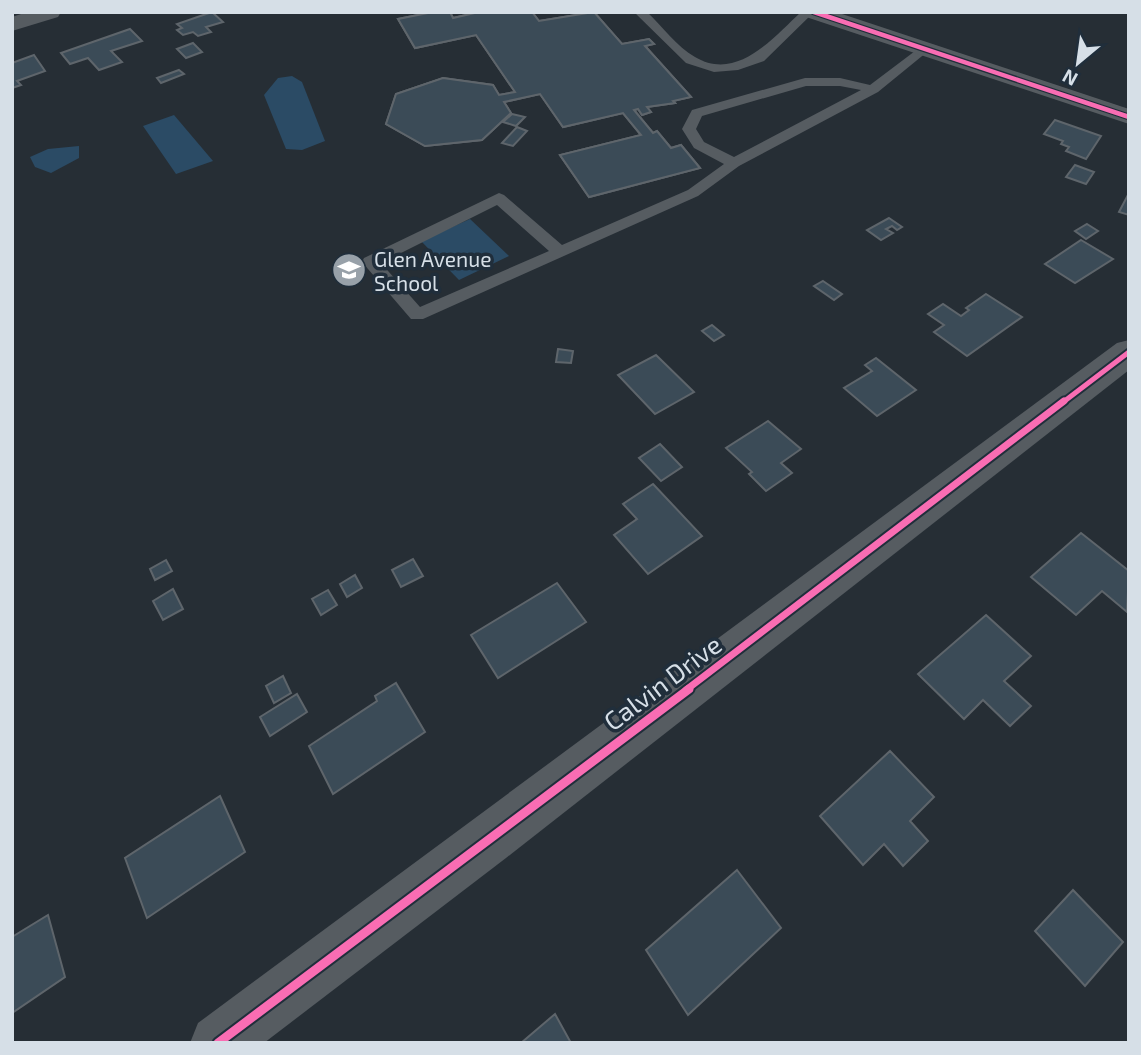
<svg xmlns="http://www.w3.org/2000/svg" width="1141" height="1055" font-family="'Exo 2',sans-serif">
	<rect width="100%" height="100%" fill="#262e35"/>
	<g fill="#2b4b65">
		<path d="M292,76l10,6 23,59 -23,9 -16,-1 -22,-54 14,-17z"/>
		<path d="M174,115l39,46 -37,13 -33,-48z"/>
		<path d="M79,146v12l-28,15 -16,-6 -5,-10 18,-8z"/>
		<path d="M470,219l39,37 -50,24 -38,-39z"/>
	</g>
	<g fill="#3b4b57" stroke="#5e656b" stroke-width="2" fill-rule="evenodd">
		<path d="M212,12l11,10 -17,5 5,5 -13,4 -5,-4 -10,3 -6,-5 5,-2 -5,-4z"/>
		<path d="M433,12h17l3,6 26,-6h53l7,9 55,-9 28,32 27,-5 5,5 -9,2 46,51 -18,4 2,2 -28,4 4,5 -9,3 -4,-6 -4,1 19,23 4,-2 14,17 10,-3 19,23 -111,29 -29,-42 81,-20 -18,-22 -60,14 -23,-33 -36,8 7,11 -29,27 -57,6 -39,-22 10,-30 47,-16 50,7 6,10 16,-3 -39,-57 -61,13 -17,-29zM578,61l11,15 -15,3 -11,-14z"/>
		<path d="M433,12h17l3,6 26,-6h53l7,9 55,-9 28,32 27,-5 5,5 -9,2 46,51 -18,4 2,2 -28,4 4,5 -9,3 -4,-6 -4,1 19,23 4,-2 14,17 10,-3 19,23 -111,29 -29,-42 81,-20 -18,-22 -60,14 -23,-33 -36,8 7,11 -29,27 -57,6 -39,-22 10,-30 47,-16 50,7 6,10 16,-3 -39,-57 -61,13 -17,-29z"/>
		<path d="M130,29l12,12 -31,10 11,11 -23,8 -11,-12 -18,6 -9,-11z"/>
		<path d="M193,43l9,9 -16,6 -9,-9z"/>
		<path d="M34,55l11,16 -28,10 4,4 -9,3v-25z"/>
		<path d="M179,70l5,4 -23,9 -4,-5z"/>
		<path d="M512,114l13,3 -9,9 -13,-4z"/>
		<path d="M1055,120l46,16 -15,23 -20,-8 3,-4 -8,-3 2,-3 -19,-7z"/>
		<path d="M517,127l10,4 -14,15 -11,-3z"/>
		<path d="M1075,165l19,7 -8,12 -20,-7z"/>
		<path d="M1129,193v22l-10,-3z"/>
		<path d="M889,218l13,9 -5,3 -5,-4 -6,3 7,4 -12,7 -14,-10z"/>
		<path d="M1087,224l11,7 -12,8 -11,-8z"/>
		<path d="M1081,240l32,19 -38,24 -30,-19z"/>
		<path d="M823,281l19,13 -8,6 -20,-14z"/>
		<path d="M986,294l36,23 -55,39 -33,-24 10,-7 -16,-11 15,-10 18,12 8,-6 -3,-2z"/>
		<path d="M712,325l12,10 -10,6 -12,-10z"/>
		<path d="M558,349l15,2 -2,12 -15,-1z"/>
		<path d="M656,355l38,37 -39,22 -37,-39z"/>
		<path d="M876,358l40,32 -39,26 -33,-28 28,-17 -7,-6z"/>
		<path d="M768,421l33,28 -20,14 11,10 -26,18 -17,-17 3,-2 -26,-24z"/>
		<path d="M660,444l22,23 -21,14 -22,-23z"/>
		<path d="M653,484l49,52 -54,38 -34,-39 23,-16 -14,-15z"/>
		<path d="M1081,533l48,38 -2,41 -25,-21 -26,24 -45,-38z"/>
		<path d="M413,559l10,17 -22,11 -9,-17z"/>
		<path d="M166,560l6,11 -17,9 -5,-11z"/>
		<path d="M355,575l7,13 -15,9 -7,-13z"/>
		<path d="M557,583l29,39 -88,56 -27,-43z"/>
		<path d="M173,589l10,20 -20,11 -10,-19z"/>
		<path d="M328,590l9,15 -16,10 -9,-16z"/>
		<path d="M986,615l45,41 -27,25 27,25 -21,20 -27,-26 -19,19 -46,-45z"/>
		<path d="M283,676l8,17 -17,10 -8,-17z"/>
		<path d="M396,683l29,49 -92,62 -24,-48 68,-45 -2,-5z"/>
		<path d="M297,694l10,18 -37,24 -10,-19z"/>
		<path d="M890,751l44,46 -24,24 18,20 -25,25 -19,-22 -21,21 -43,-49z"/>
		<path d="M220,796l25,56 -98,66 -22,-60z"/>
		<path d="M737,870l44,58 -93,87 -42,-65z"/>
		<path d="M1073,890l50,52 -38,44 -50,-55z"/>
		<path d="M48,915l17,62 -53,36v-76z"/>
		<path d="M555,1014l16,29h-50z"/>
	</g>
	<g fill="none" stroke-linecap="round" stroke-linejoin="round">
		<g fill="#565c61" fill-rule="evenodd">
			<path d="M634,12h13c15,14 30,35 48,45 42,25 78,-19 106,-45h13l-50,49 -26,9 -24,2 -28,-9z"/>
			<path d="M923,45l6,4 -2,3 -49,40 -139,74 -41,30 -275,123h-12l-49,-57 2,-4 135,-65 5,2 58,50 126,-55 36,-26 -30,-16 -12,-19 10,-19 113,-32h35l30,7zM806,86h34l21,4 -127,67 -30,-15 -8,-13 6,-13zM497,205l52,46 -129,56 -39,-44z"/>
		</g>
		<g fill="#565c61" fill-rule="evenodd">
			<path d="M27,12h34l-3,5 -46,14v-14z"/>
			<path d="M1129,340v30l-623,488 -242,185h-74l8,-20 919,-680z"/>
		</g>
		<path fill="#565c61" fill-rule="evenodd" d="M803,12h33l293,97v15l-323,-107z"/>
		<g stroke="#202e3b" stroke-width="7">
			<path id="cycleway-far3" d="M814,12l315,105"/>
		</g>
		<g stroke="#202e3b" stroke-width="9">
			<path id="cycleway-far2" d="M1062,403l67,-51"/>
		</g>
		<g stroke="#202e3b" stroke-width="11">
			<path id="cycleway-far1" d="M686,690l378,-289"/>
		</g>
		<g stroke="#202e3b" stroke-width="13">
			<path id="cycleway" d="M218,1043l471,-354"/>
		</g>
		<use href="#cycleway-far3" stroke="#f96db3" stroke-width="4.5"/>
		<use href="#cycleway-far2" stroke="#f96db3" stroke-width="5"/>
		<use href="#cycleway-far1" stroke="#f96db3" stroke-width="7"/>
		<use href="#cycleway" stroke="#f96db3" stroke-width="9"/>
	</g>
	<defs>
		<g id="school-disc" transform="scale(1.75)"><circle r="9.5" fill="#98a1a9" stroke="#202e3b"/><path d="M0-5L7-2L0 1L-7-2ZM-4 1L0 2.5L4 1V4Q0 6-4 4Z" fill="#fff"/></g>
	</defs>
	<g fill-rule="evenodd">
		<use href="#school-disc" x="349" y="270"/>
	</g>
	<g text-anchor="middle" dominant-baseline="central" stroke-width="7" stroke-linejoin="round" paint-order="stroke">
		<g font-size="21" fill="#d6dfe7" stroke="#202e3b" text-anchor="start">
			<text x="374" y="258">Glen Avenue<tspan x="374" dy="24">School</tspan></text>
		</g>
		<g font-size="26" fill="#d6dfe7" stroke="#202e3b">
			<text transform="translate(662 682) rotate(-37)">Calvin Drive</text>
		</g>
	</g>
	<rect width="1141" height="1055" fill="none" stroke="#d6dfe7" stroke-width="28"/>
	<g transform="translate(1078 63) rotate(209)" stroke="#202e3b" stroke-width="5" paint-order="stroke">
	<path d="M0-5L12 26L0 18L-12 26Z" fill="#d6dfe7"/>
	<text y="-10" font-size="19" font-weight="bold" text-anchor="middle" fill="#d6dfe7">N</text>
	</g>
</svg>
